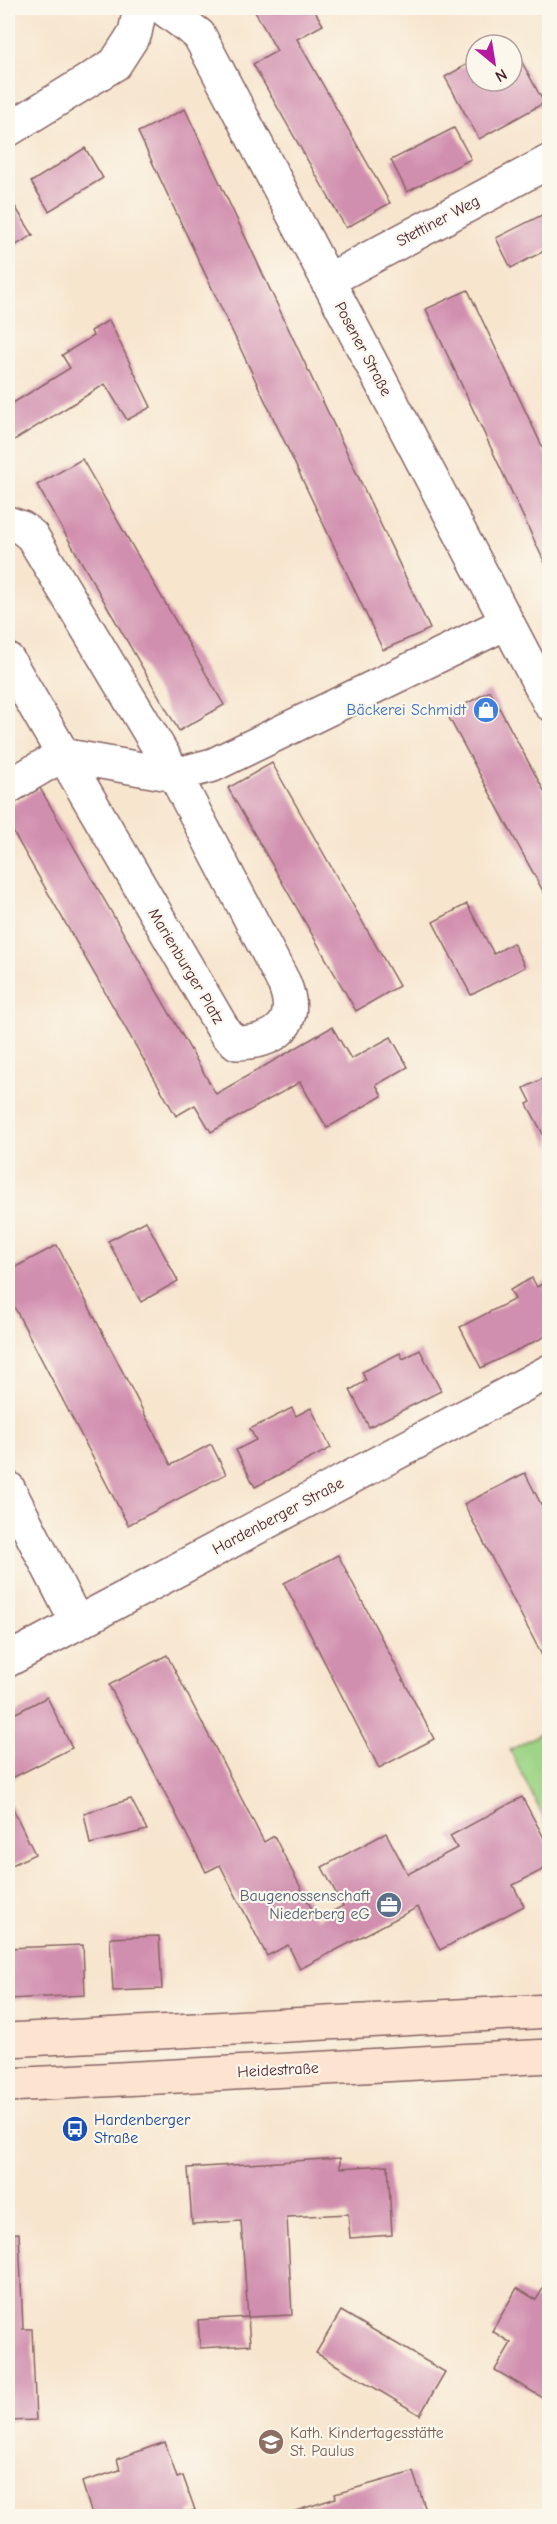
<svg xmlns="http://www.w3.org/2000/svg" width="557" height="2524" font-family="'Comic Neue',sans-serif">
	<rect width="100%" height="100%" fill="#fbf7ec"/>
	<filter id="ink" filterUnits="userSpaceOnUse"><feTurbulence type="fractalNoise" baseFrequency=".0167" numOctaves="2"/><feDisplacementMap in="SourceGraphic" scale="12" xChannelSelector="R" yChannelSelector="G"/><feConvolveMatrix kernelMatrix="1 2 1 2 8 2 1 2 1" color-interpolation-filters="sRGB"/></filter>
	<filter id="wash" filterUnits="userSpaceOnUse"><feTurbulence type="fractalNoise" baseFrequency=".008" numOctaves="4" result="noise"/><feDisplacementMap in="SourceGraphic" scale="24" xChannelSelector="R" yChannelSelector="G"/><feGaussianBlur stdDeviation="1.35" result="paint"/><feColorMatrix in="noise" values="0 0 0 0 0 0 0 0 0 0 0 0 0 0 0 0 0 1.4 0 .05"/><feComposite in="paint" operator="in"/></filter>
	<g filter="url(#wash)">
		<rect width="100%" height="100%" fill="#f7e5ce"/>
		<path fill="#9dd485" stroke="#747a58" stroke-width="1.5" d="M549,1729v100l-39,-79z"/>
		<g id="blocks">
			<g fill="#d18faf">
				<path d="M253,8h60l10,17 -26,14 93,164 -44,25 -93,-164 24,-13z"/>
				<path d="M510,40l34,63 -65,36 -34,-62 31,-18v22h36v-36h-10z"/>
				<path d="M185,109l245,520 -47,21 -245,-518z"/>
				<path d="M454,128l17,31 -64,33 -16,-32z"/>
				<path d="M85,148l18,30 -54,33 -18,-29z"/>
				<path d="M14,205l19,30 -25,15v-41z"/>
				<path d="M550,211v37l-39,20 -15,-30z"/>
				<path d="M468,290l82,173v111l-124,-265z"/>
				<path d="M109,320l42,87 -24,13 -22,-36 -97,60v-38l62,-38 -8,-13 31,-19 -2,-5z"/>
				<path d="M82,459l142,246 -45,26 -142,-246z"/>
				<path d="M490,691l60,111v102l-103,-190z"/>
				<path d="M272,763l127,223 -43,25 -128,-223z"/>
				<path d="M40,788l176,306 116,-67 19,32 40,-22 17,30 -32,18 6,11 -55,32 -27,-46 -89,50 -16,-27 -19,11 -168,-293v-16z"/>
				<path d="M467,904l27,50 19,-11 12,24 -54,28 -38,-73z"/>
				<path d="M550,1075v72l-23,-43 4,-2 -7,-14z"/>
				<path d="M146,1221l32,60 -37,21 -33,-61z"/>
				<path d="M57,1245l114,220 40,-21 15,30 -98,51 -120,-230v-24z"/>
				<path d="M532,1278l5,9 13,-7v54l-69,34 -21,-41 55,-28 -5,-9z"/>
				<path d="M420,1350l21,41 -72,36 -19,-37 16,-9 -4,-9 38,-19 3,6z"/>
				<path d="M292,1408l4,8 15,-8 20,40 -76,39 -19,-37 20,-10 -6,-11z"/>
				<path d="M525,1473l25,49v149l-86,-167z"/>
				<path d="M338,1555l96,184 -55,29 -95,-185z"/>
				<path d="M167,1655l97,187 10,-6 43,83 26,-13 -21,-39 64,-34 22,41 49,-26 -7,-12 72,-39 28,52v17l-37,19 11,21 -84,44 -22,-43 -118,62 -12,-24 -21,11 -47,-91 -14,7 -97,-187z"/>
				<path d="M47,1697l25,51 -64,32v-63z"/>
				<path d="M8,1799l27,55 -27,13z"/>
				<path d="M131,1799l16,31 -57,14 -6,-31z"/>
				<path d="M159,1936l3,53 -49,2 -3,-53z"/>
				<path d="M83,1945l2,50 -77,4v-51z"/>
				<path d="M340,2158v10l48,-3 4,70 -42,3 -2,-24 -61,3 5,98 -44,2 -7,-96 -49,3 -4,-56z"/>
				<path d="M19,2233l4,96h9l4,91 -28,1v-187z"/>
				<path d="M550,2277v125l-55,-32 16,-27 -19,-12 25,-43 19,12z"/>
				<path d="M341,2311l104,61 -25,43 -104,-62z"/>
				<path d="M248,2317l2,28 -50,3 -2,-28z"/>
				<path d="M165,2442l12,36 6,-2 12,34 -6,2 1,4 -98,-1 -10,-33 38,-12 -3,-11z"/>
				<path d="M413,2472l15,44h-148l56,-18 -1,-4z"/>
			</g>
		</g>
	</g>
	<g filter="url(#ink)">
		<use href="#blocks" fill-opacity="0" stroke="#876464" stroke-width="1.5"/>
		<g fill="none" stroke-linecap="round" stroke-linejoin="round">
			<g stroke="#876464" stroke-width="36">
				<g id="street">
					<path d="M163,8l36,27 351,669"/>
					<path d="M8,130l107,-66 20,-31 5,-25"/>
					<path d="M327,281l223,-120"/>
					<path d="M8,523l14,5 10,8 143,239 109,208c17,41 -8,59 -47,60l-11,-9 -218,-374"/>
					<path d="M8,787l54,-32 113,20 38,-10 293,-142"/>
					<path d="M8,1488l69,135"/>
					<path d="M8,1660l542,-289"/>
				</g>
			</g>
			<g stroke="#876464" stroke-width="36">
				<g id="secondary">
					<path d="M8,2040l542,-29"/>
					<path d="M8,2085l542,-29"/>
				</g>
			</g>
			<use href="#street" stroke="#fff" stroke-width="33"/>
			<use href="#secondary" stroke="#fde4d1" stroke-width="33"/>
		</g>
	</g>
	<defs>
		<g id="shop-disc" transform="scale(1.35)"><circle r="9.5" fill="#3f7fe0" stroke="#fbf7ec"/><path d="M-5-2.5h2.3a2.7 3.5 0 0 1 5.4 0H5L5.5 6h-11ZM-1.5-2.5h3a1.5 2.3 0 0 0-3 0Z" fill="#fff"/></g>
		<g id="office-disc" transform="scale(1.35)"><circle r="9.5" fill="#5c6f8a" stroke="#fbf7ec"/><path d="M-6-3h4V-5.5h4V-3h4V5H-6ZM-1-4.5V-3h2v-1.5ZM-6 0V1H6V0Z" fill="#fff"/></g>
		<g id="bus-disc" transform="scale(1.35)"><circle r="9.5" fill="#1a4fb4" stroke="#fbf7ec"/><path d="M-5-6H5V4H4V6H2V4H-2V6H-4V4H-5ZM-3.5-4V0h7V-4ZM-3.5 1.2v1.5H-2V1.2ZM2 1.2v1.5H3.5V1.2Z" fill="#fff"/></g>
		<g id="school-disc" transform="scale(1.35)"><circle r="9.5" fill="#8d6e63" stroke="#fbf7ec"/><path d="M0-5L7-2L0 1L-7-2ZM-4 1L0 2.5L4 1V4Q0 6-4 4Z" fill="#fff"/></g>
	</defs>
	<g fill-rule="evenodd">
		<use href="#shop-disc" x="486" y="710"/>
		<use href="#office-disc" x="389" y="1905"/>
		<use href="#bus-disc" x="75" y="2129"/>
		<use href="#school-disc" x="271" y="2442"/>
	</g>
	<g text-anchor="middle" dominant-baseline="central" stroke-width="4.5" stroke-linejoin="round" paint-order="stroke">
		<g font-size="16" fill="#4a1f2b" stroke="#fbf7ec">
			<text transform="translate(438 221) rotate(-28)">Stettiner Weg</text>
			<text transform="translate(363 349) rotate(62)">Posener Straße</text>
			<text transform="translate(186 966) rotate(59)">Marienburger Platz</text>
			<text transform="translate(278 1516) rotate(-28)">Hardenberger Straße</text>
			<text transform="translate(278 2070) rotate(-3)">Heidestraße</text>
		</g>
		<g font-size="16" fill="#366cbe" stroke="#fbf7ec" text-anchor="end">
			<text x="466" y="710">Bäckerei Schmidt</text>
		</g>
		<g font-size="16" fill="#4e5e75" stroke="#fbf7ec" text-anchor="end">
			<text x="370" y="1896">Baugenossenschaft<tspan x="370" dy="18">Niederberg eG</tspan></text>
		</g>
		<g font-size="16" fill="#164399" stroke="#fbf7ec" text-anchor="start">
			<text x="94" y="2120">Hardenberger<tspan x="94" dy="18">Straße</tspan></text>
		</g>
		<g font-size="16" fill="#785e54" stroke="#fbf7ec" text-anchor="start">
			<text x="290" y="2433">Kath. Kindertagesstätte<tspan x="290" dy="18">St. Paulus</tspan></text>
		</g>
	</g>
	<rect width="557" height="2524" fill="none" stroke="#fbf7ec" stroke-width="30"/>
	<g transform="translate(494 63) rotate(150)"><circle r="28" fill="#fbf7ec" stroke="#b4a19f" stroke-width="1.5"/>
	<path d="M0-4.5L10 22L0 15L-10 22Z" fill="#b5179e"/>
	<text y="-9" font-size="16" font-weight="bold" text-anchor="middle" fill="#4a1f2b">N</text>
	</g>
</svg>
